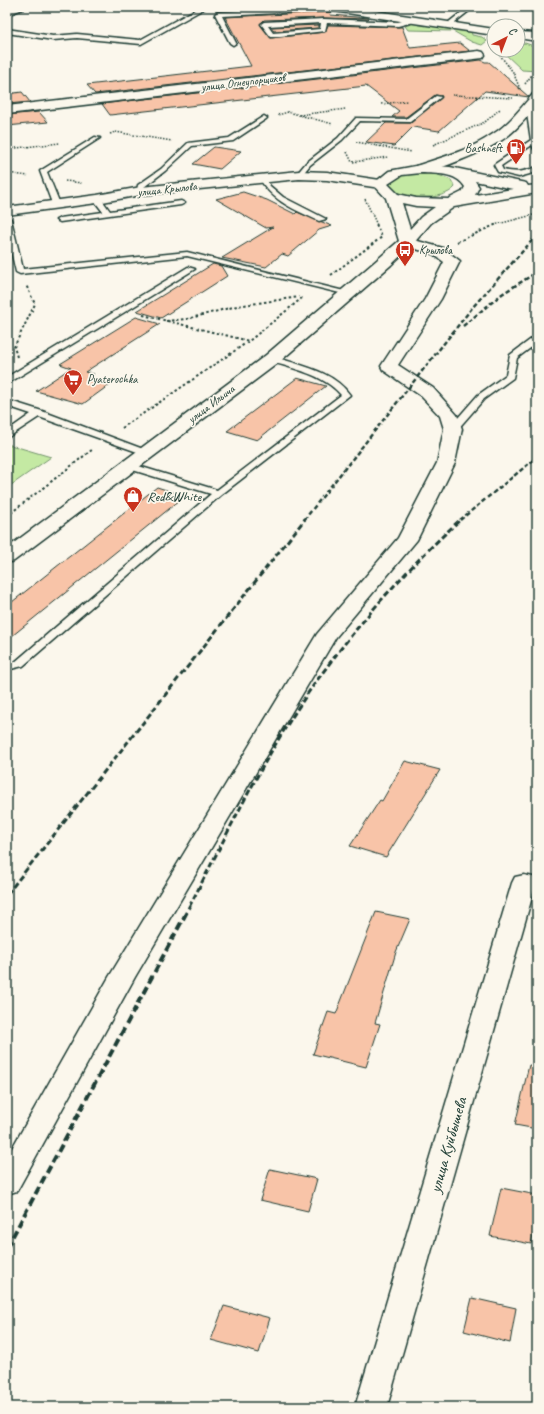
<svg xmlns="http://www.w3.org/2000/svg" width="544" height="1414" font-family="Caveat,sans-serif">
	<rect width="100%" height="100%" fill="#fbf7ec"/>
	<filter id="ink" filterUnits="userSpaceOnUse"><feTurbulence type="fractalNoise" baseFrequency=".025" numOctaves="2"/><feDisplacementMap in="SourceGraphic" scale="8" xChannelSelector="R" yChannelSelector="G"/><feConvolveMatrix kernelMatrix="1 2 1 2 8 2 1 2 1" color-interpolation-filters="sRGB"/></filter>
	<g filter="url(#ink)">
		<g fill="#c4e9a3" stroke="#72936c">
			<path d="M417,22l54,8 1,5 10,2 5,4 -5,4 -10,-3 -19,-11 -45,-1 -3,-4z"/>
			<path d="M525,43l12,4v24l-15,-1 -18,-17v-3h14v-6z"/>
			<path d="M426,173l10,1 15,6 4,7c-12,15 -55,13 -67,-1v-4c9,-10 25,-9 38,-9z"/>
			<path d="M7,444l44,13 -44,31z"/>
		</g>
		<g fill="#f8c4a8" stroke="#1f3d34">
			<path d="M329,12h2l-1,3 39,3 -1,1 -44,-1 -60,2 -4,4 11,14 54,-6 3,-7 74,2 8,21 50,-5 10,8 -375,43 -8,-9 164,-19 -26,-49z"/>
			<path d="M319,25v3l-45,3 -3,-4z"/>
			<path d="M481,60l4,2h4l40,35 -44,-6 -46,40 -26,-4 -19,19 -28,-4 20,-19h25l31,-27 -7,-1 -29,22h-14l7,-6 -33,-25 -256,29 -8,-11z"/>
			<path d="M22,92l8,10 -23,2v-10z"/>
			<path d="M39,112l9,10 -41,4v-11z"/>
			<path d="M214,147l27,4 -21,18 -27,-5z"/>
			<path d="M243,192l24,8 28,14 2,-2 35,14 -13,4 -31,26 -6,-2 -16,13 -44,-9 51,-31 -7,1 -50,-29z"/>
			<path d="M213,264l8,2 6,10 -66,42 -24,-7z"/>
			<path d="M136,317l24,7 -75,48 9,2 -4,3 22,6 -29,21 -47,-13 35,-23 -11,-4z"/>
			<path d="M297,378l29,8 -69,54 -30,-9z"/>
			<path d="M157,487l28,9 -178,144v-34z"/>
			<path d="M405,761l35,9 -54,87 -36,-11 30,-46 2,1z"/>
			<path d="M376,912l34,7 -14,33 -21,71 5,1 -14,43 -53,-13 15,-42 8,2z"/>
			<path d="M529,1065l8,1v63l-22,-4z"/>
			<path d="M270,1169l47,10 -9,32 -48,-11z"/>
			<path d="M501,1188l36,7v22l-6,27 -41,-8z"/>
			<path d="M472,1298l44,10 -6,35 -46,-12z"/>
			<path d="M224,1306l46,12 -11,35 -48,-13z"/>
		</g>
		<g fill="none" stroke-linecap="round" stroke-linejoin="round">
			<g stroke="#1f3d34" stroke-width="3">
				<g id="lane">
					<path d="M200,7h7l-66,37 -64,-6 -24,2 -46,-7v-4l46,7 24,-2 63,6z"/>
					<path d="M321,7l16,1 -3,2 -112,6 14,27 -3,2 -3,-2 -15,-29 3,-2z"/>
					<path d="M468,7h6l-19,15 5,5 -5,1 -6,-6z"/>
					<path d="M415,18l2,3 -19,5 -71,-3 -2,8 -54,6 -10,-13 3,-2 60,-3 74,3zM321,23l-1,6 -47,4 -5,-7z"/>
					<path d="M436,96l5,1 -31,25 -50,-1 -18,19 -32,25 -9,11 -5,-1 10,-12 32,-25 18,-20 50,1z"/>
					<path d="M529,105l3,2 5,32v13l-2,-1 -3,-6 -31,21 2,4c16,3 19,2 34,-3v5l-18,5 -21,-5 -4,-7 1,-1 36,-24 -5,-33z"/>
					<path d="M264,116l3,2 -1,1 -33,22 -41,5 -27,25 -21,16 -1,5 -6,-1 1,-6 23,-16 27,-26 41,-5z"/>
					<path d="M95,137l5,1 -53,34 13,32 -7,2 -13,-35z"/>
					<path d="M261,178h4l5,8 13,11 43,22 -7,2c-23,-11 -46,-19 -59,-42z"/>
					<path d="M94,197h6l10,14 71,-10 4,2 -4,2 -121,17 -4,-2 4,-2 43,-6 -10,-13z"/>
					<path d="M7,217l4,2 12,50 164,-17 165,41 -4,2 -161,-39 -167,18 -4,-2 -9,-38z"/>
					<path d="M188,267l7,2 -188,115v-7z"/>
					<path d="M534,337h3v6l-20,15 -4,20 -29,21 -28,32h-6v-4l28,-32 28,-20 4,-20z"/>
					<path d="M269,357h6c27,9 58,14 75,38l-129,100 -198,171 -16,4v-6l8,-2 196,-168 -85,-26v-4h6l85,26 124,-95c-18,-21 -47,-26 -72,-34z"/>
					<path d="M7,400l35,11 109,41 -2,2h-6l-104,-37 -32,21v-7l24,-17 -24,-8z"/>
				</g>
			</g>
			<g stroke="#1f3d34" stroke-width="3">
				<g id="street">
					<path d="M9,7h16l-2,2 -16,6v-7z"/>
					<path d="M321,7h29l144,22v6l-167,-25z"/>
					<path d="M518,32l19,1v8l-19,-3z"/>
					<path d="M479,51l4,1 2,3 -2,3 -476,56v-8z"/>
					<path d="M537,93v12c-10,12 -21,26 -35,35 -13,9 -71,35 -86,32l-2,-3 2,-3c26,-9 55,-16 77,-32 16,-10 28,-26 40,-40z"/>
					<path d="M299,171l28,1 53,8 5,1 2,3 -2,3 -5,1 -53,-8 -28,-1 -158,16 -44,8 -90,12v-8l90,-12 44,-8z"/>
					<path d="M407,238l36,10 17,13 -19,38 -43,66 35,23 24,27 5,14 -7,34 -38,77 -81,97 -201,340 -118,214 -10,3v-37l102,-180 208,-343 81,-96 39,-75 7,-34 -4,-13 -19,-20 -38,-26 -2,-4 44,-67 19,-37 -11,-8 -31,-9 -2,-3 2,-3z"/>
					<path d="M524,875l9,2 3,6 -149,524h-32l157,-524 3,-6z"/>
				</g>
			</g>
			<g stroke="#1f3d34" stroke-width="3">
				<path id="secondary" d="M421,165l29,2 71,15 5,1 2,3 9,-1v8l-83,14 -23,16 -19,22 -21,20 -113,98 -264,198 -7,2v-15l259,-193 133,-114 -13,-43 -13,-14 16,-13zM421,173c15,1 35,-1 44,14l-3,5 -14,7 -32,-1 -18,-4 -10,-10 14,-9zM475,181l38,8 -38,6 4,-8zM402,203l14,3 19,1 -14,10 -11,12z"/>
			</g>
			<g stroke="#1f3d34" stroke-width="1.5" stroke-dasharray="1.5 1.5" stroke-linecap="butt">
				<path d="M496,50l17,22 7,17"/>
				<path d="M525,84l12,-16"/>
				<path d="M452,95l61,3"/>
				<path d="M381,104l26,-3"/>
				<path d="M278,115l10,-3 45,12"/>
				<path d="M299,115l47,-6"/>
				<path d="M110,134l5,-2 57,9"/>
				<path d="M356,142l56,10"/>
				<path d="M433,145l52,-23 15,-13"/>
				<path d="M7,149l53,-6"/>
				<path d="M347,152l5,10"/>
				<path d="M353,162l35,-5"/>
				<path d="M7,173l21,3"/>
				<path d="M65,181l17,2"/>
				<path d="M365,199l12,26"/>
				<path d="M494,225l43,-11"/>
			</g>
			<g stroke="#1f3d34" stroke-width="2" stroke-dasharray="2.5 2.5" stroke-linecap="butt">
				<path d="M457,242l40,-18"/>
				<path d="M331,275l51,-38 -6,-13"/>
				<path d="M143,315l106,26"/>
				<path d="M166,321l21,-2 50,-13 62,-9"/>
				<path d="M17,357l-3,-10 21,-43 -9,-19"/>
				<path d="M122,428l127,-87 53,-43"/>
				<path d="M7,516l86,-67"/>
			</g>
			<use href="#lane" fill="#fbf7ec" fill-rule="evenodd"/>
			<use href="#street" fill="#fbf7ec" fill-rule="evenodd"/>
			<use href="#secondary" fill="#fbf7ec" fill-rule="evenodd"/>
			<g stroke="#1f3d34" stroke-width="2.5" stroke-dasharray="4.5 2.5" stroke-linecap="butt">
				<path d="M463,326l39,-32 35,-22"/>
				<path d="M304,520l168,-212 65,-73"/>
				<path d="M460,520l77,-63"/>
			</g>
			<g stroke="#1f3d34" stroke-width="3" stroke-dasharray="6 3" stroke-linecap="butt">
				<path d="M7,894l298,-375"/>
				<path d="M189,907c38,-72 73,-147 119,-214 45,-64 96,-122 153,-174"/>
			</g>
			<path stroke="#1f3d34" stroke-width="4" stroke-dasharray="8 4" stroke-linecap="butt" d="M7,1247l183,-341"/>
		</g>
	</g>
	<defs>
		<g id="fuel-pin" transform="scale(1)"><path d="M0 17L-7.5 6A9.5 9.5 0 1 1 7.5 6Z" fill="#c8321e" stroke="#fbf7ec"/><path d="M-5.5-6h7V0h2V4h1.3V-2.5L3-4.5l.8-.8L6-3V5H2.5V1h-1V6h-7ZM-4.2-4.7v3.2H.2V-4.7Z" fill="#fff"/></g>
		<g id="bus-pin" transform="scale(1)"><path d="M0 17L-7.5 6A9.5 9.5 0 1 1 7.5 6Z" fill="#c8321e" stroke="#fbf7ec"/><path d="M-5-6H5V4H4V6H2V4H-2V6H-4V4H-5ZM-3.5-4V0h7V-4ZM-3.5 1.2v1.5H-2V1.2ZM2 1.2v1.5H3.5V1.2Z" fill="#fff"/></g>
		<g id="supermarket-pin" transform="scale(1)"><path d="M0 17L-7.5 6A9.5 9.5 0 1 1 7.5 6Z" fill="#c8321e" stroke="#fbf7ec"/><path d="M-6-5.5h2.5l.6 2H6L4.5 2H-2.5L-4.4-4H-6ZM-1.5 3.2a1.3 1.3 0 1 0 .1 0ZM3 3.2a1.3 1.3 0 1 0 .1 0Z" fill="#fff"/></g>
		<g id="shop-pin" transform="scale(1)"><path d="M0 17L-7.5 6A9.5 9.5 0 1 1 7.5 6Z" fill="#c8321e" stroke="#fbf7ec"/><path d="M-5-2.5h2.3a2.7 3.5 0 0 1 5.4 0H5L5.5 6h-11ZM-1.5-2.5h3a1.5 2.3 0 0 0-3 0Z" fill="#fff"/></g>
	</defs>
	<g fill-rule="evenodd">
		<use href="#fuel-pin" x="516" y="148"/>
		<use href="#bus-pin" x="405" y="250"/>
		<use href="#supermarket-pin" x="73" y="379"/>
		<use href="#shop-pin" x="133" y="496"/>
	</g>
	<g text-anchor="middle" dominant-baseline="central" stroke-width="3.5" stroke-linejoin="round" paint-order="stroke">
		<g font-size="12" fill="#1f3d34" stroke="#fbf7ec">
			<text transform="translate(243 82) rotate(-7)">улица Огнеупорщиков</text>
			<text transform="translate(167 189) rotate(-6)">улица Крылова</text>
			<text transform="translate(211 404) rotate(-37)">улица Ильича</text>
		</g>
		<g font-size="12" fill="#1f3d34" stroke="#fbf7ec" text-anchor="start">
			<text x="502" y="148" text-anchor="end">Bashneft</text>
			<text x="419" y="250">Крылова</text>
			<text x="87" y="379">Pyaterochka</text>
		</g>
		<g font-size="14" fill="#1f3d34" stroke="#fbf7ec" text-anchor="start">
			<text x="147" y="496">Red&amp;White</text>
		</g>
		<g font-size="17" fill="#1f3d34" stroke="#fbf7ec">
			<text transform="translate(448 1145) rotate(-74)">улица Куйбышева</text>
		</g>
	</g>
	<rect width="544" height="1414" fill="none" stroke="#fbf7ec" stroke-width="24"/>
	<rect x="12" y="12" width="520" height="1390" fill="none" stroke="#1f3d34" stroke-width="1.5" filter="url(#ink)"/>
	<g transform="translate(506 38) rotate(42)"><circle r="19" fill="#fbf7ec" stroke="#a3ada2"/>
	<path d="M0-3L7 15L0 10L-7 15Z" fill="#c8321e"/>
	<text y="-6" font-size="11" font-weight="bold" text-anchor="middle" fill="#1f3d34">С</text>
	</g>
</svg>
